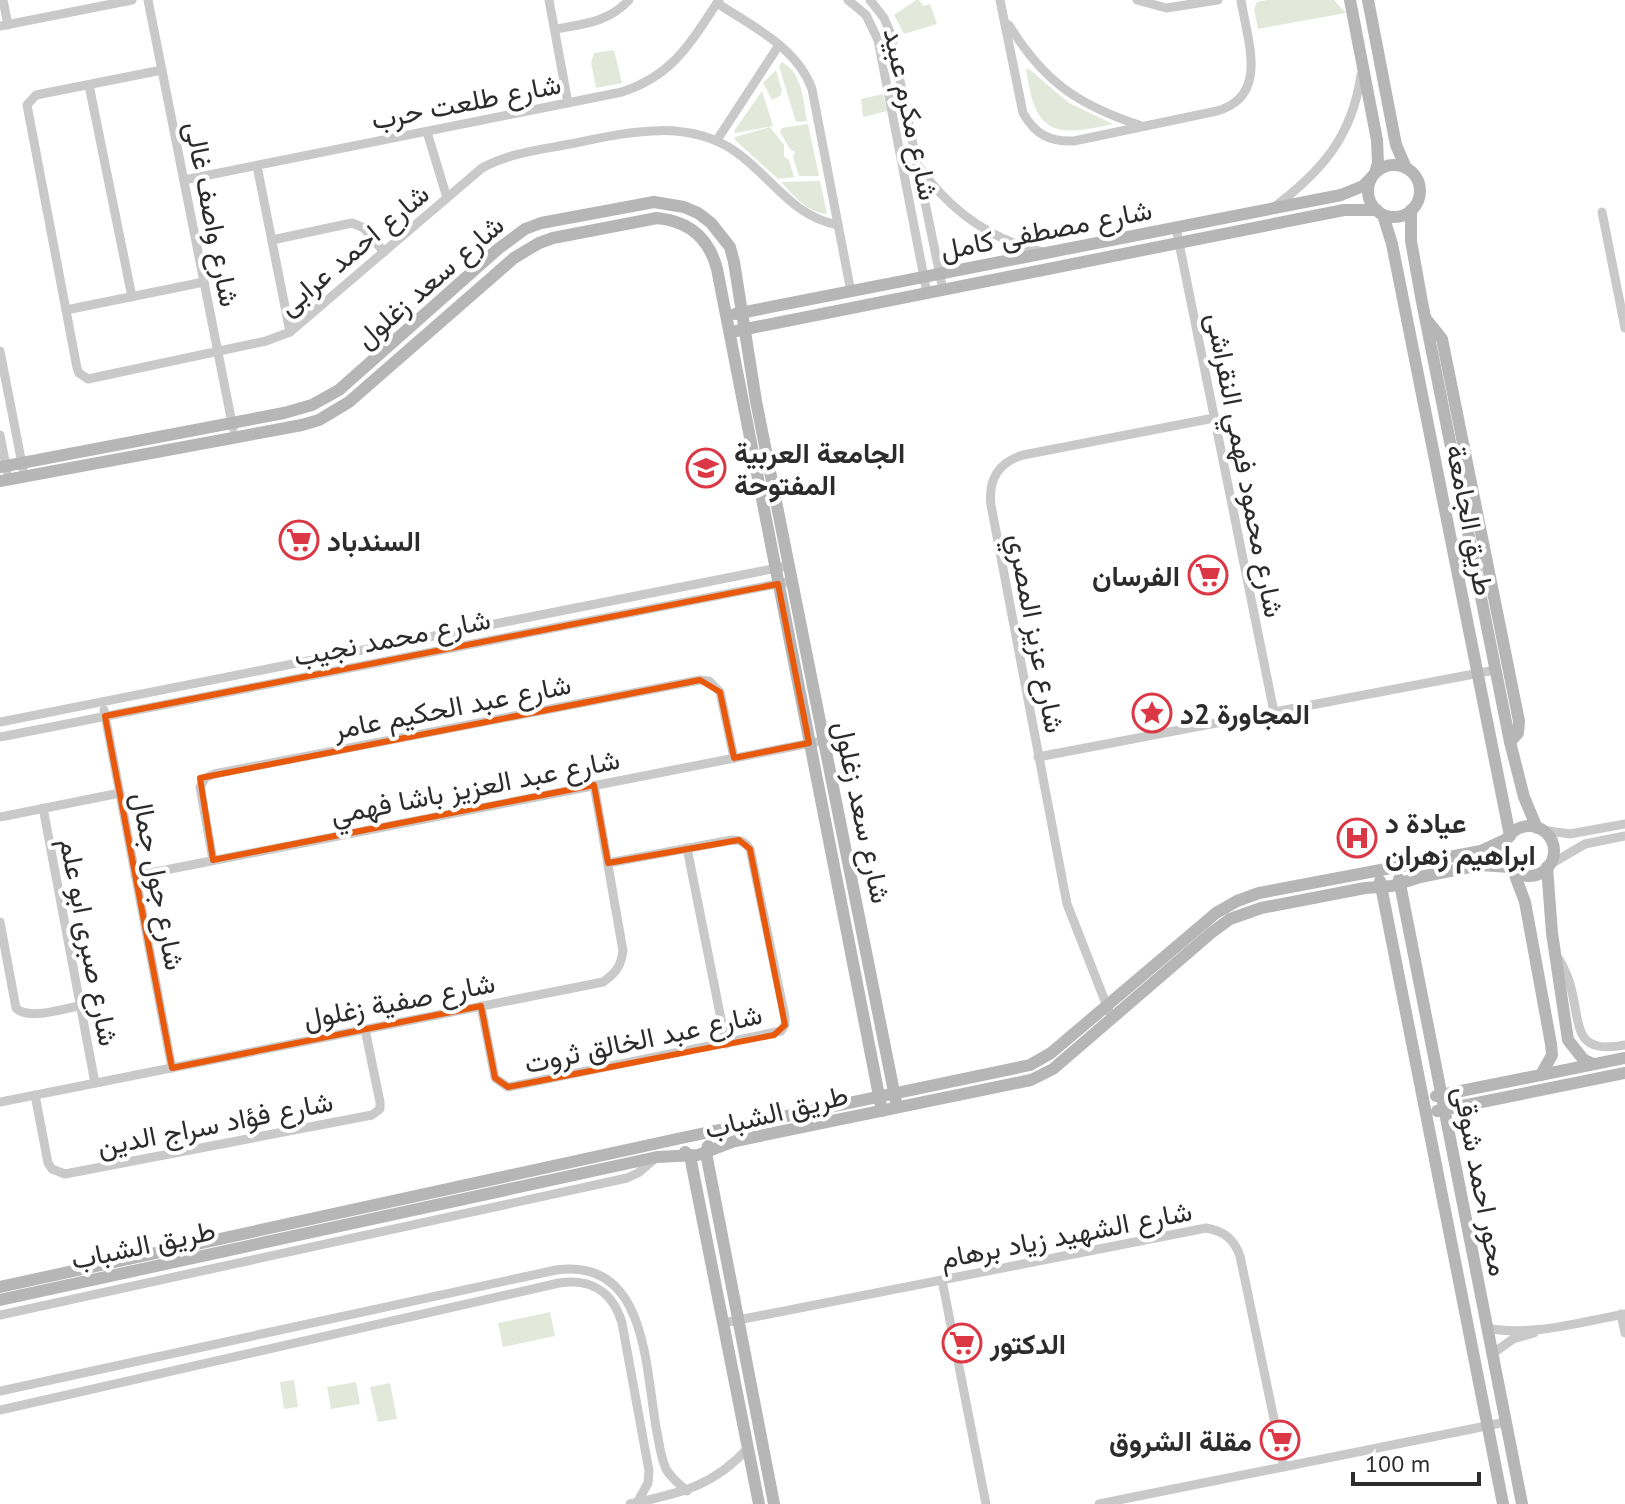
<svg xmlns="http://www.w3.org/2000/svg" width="1625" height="1504" font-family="'PT Sans',Vazirmatn,sans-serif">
	<rect width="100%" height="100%" fill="#fff"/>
	<g fill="#e3e9da">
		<path d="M916,0h3l4,6 7,-2 7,20 -33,10 -10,-19z"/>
		<path d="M1267,0h67l12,13 -88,16 -4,-20 3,-7z"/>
		<path d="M614,50l8,33 -26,5 -5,-25 3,-10z"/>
		<path d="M782,62c21,12 21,38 25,59l-11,1 -17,-56z"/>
		<path d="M1026,69h3l40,34 44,21c-61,14 -78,9 -87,-55z"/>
		<path d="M776,70l6,21 -2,5 -8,4 -9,-17z"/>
		<path d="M762,91l11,35 -38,7 -1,-2z"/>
		<path d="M883,94l4,17 -24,6 -2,-18z"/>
		<path d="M808,124l11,52h-20l-6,-19 2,-5 -5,-3 -10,-17 2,-4z"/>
		<path d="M770,127l14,18v11l5,4 5,17 -16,2 -43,-39v-3z"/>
		<path d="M820,181l7,33c-20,-2 -33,-18 -46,-32z"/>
		<path d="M550,1312l5,24 -52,11 -5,-24z"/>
		<path d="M294,1380l4,27 -14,2 -4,-27z"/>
		<path d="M356,1382l4,22 -29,5 -4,-22z"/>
		<path d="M390,1383l7,36 -19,3 -8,-35z"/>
	</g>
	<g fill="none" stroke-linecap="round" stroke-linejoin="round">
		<g stroke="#c9c9c9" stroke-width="9">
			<path d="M3,0l5,25"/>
			<path d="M148,0l85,428"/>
			<path d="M549,0l19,103"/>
			<path d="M848,0l18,15 12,25 49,253"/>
			<path d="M870,0l14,18 6,14 53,258"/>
			<path d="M1000,0l23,113c12,21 26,29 51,28l143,-30c53,-15 30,-71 24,-111"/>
			<path d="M1137,0l29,8 52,-8"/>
			<path d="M717,3c36,24 80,44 95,86l39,203"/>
			<path d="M1009,25c34,56 69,80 130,100"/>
			<path d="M0,26l132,-26"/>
			<path d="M556,29c27,-5 53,-7 73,-29"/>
			<path d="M162,70l-126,25 -9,10 50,263 2,5 9,6 178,-38 24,-9 192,-164c27,-15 57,-18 88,-24 55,-11 116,-27 166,8 37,26 55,64 102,73"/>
			<path d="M89,85l43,212"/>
			<path d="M427,132l20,66"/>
			<path d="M717,140l62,-95"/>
			<path d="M257,166l33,166"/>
			<path d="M920,168c31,44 71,72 123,84"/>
			<path d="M184,180l438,-88c52,-17 68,-49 97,-92"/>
			<path d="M1273,208c49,-37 79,-71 88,-133"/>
			<path d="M1602,212l23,116"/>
			<path d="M1176,228l98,484"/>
			<path d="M272,240l80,-17 12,5 20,24"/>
			<path d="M66,310l138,-28"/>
			<path d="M0,351l23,118"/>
			<path d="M0,435l7,36"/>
			<path d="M104,710l68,358"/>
			<path d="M0,722l782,-155"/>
			<path d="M0,737l792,-156"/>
			<path d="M1038,757l457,-87"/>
			<path d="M43,808l52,275"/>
			<path d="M0,817l120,-24"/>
			<path d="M1542,830l28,4 55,-10"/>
			<path d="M687,848l39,196"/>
			<path d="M213,860l-13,-73 5,-9 9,-4 486,-94 9,1 11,11 14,66"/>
			<path d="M1549,865l36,-21 40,-8"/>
			<path d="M135,876l681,-134"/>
			<path d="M0,922l16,86c13,13 47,0 64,-2"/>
			<path d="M1559,959c5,9 10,19 12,29 10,38 2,67 54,57"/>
			<path d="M481,1006l14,72 13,9 273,-56 4,-6v-8l-35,-168c-5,-7 -9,-9 -18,-9l-124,23"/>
			<path d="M1112,1019l-45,-115 -76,-399c-3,-26 8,-43 32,-50l191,-37"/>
			<path d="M35,1095l13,68 4,6 13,5 307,-59 8,-6v-7l-15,-73"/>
			<path d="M0,1102l603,-120c13,-9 18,-16 20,-31l-29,-166"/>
			<path d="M942,1280l44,224"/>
			<path d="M1621,1314l4,19"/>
			<path d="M0,1315l627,-137 11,-5 19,-16"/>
			<path d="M723,1323l483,-95c18,3 28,11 34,28l44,211"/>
			<path d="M1487,1328c44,9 94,-6 138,-14"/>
			<path d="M1492,1354l21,-15 21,-6"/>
			<path d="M0,1391l556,-121c90,-13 89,94 100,157 3,14 4,29 10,42 5,9 13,15 21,22"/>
			<path d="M0,1410l559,-127c32,-5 54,9 63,40l27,148 -1,12 -11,20"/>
			<path d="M630,1504c49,-11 83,-17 118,-56"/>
			<path d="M1099,1504l407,-82"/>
		</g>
		<g stroke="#b6b6b6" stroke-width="12">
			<path d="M1350,0l27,140 1,23 -3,10"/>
			<path d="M1368,0l28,145 10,23"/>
			<circle cx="1394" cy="191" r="26"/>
			<path d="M1411,210v31l11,61 88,440 14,55 13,31"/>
			<path d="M1383,215l9,29 118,592"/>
			<path d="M735,314l606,-119 22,-9 8,-8"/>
			<path d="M1426,319l16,20 77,382 -1,12 -8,9"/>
			<path d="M736,331l608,-121h33"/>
			<path d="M0,467l284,-54 28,-8 27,-15 159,-141 27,-20 16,-6 113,-21 30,5 14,6 13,10 19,24 4,15 22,139 141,706"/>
			<path d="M0,481l302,-56 17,-5 30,-18 165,-144 25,-15 14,-5 104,-20c32,3 52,20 60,51l165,842"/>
			<circle cx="1529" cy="851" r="25"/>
			<path d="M1547,867l5,66 16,107 15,19 10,5"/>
			<path d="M1513,870l12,32 26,142 1,11 -11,20"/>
			<path d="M1399,879l123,625"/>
			<path d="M1380,881l123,623"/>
			<path d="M1436,1096l189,-38"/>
			<path d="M1437,1111l188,-38"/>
			<path d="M708,1146l-2,7 68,351"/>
			<path d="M685,1152l5,4 69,348"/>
			<path d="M0,1287l686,-150 344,-72 21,-12 165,-140 21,-12 22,-8 222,-42 26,-12"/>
			<path d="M0,1300l657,-143 41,-2 37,-14 296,-61 22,-11 158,-136 19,-14 31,-11 104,-20 27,-2 28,-9 60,-12 30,2"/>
		</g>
	</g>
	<path fill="none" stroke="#e8590c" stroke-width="6" stroke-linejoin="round" d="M778,584l31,159 -75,15 -14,-66 -20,-12 -500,98 13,82 381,-75 14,78 131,-23 11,9 35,176 -11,10 -266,52 -13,-9 -14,-72 -309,62 -67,-352z"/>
	<defs>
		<g id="university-ring" transform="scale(2)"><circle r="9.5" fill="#fff" stroke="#db3744" stroke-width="1.5"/><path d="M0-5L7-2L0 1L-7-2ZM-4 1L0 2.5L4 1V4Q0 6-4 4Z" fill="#db3744"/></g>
		<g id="supermarket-ring" transform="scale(2)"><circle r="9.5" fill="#fff" stroke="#db3744" stroke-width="1.5"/><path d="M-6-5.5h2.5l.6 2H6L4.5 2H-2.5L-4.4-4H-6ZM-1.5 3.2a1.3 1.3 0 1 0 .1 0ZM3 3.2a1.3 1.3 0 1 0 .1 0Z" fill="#db3744"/></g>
		<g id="sight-ring" transform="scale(2)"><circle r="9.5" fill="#fff" stroke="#db3744" stroke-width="1.5"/><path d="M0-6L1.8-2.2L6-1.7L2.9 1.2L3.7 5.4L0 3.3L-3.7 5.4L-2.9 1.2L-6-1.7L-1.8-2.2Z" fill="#db3744"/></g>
		<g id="hospital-ring" transform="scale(2)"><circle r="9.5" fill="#fff" stroke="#db3744" stroke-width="1.5"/><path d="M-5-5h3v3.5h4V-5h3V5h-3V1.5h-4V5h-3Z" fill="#db3744"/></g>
	</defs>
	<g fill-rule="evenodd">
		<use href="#university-ring" x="706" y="468"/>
		<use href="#supermarket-ring" x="299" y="540"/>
		<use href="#supermarket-ring" x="1208" y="575"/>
		<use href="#sight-ring" x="1152" y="713"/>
		<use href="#hospital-ring" x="1357" y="838"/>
		<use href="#supermarket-ring" x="962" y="1343"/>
		<use href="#supermarket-ring" x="1280" y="1440"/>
	</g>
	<g text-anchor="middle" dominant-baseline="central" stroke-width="8" stroke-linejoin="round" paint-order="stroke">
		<g font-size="28" fill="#2c2c2c" stroke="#fff">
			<text transform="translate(466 101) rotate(-11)">شارع طلعت حرب</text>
			<text transform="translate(912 114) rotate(78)">شارع مكرم عبيد</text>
			<text transform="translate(213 214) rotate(79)">شارع واصف غالى</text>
			<text transform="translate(1046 229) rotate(-11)">شارع مصطفى كامل</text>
			<text transform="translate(353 249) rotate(-40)">شارع احمد عرابى</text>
			<text transform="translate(429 281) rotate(-41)">شارع سعد زغلول</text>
			<text transform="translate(1246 465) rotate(79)">شارع محمود فهمي النقراشى</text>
			<text transform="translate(1471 520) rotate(79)">طريق الجامعة</text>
			<text transform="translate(1037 633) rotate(79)">شارع عزيز المصري</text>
			<text transform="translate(392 637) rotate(-11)">شارع محمد نجيب</text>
			<text transform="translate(452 706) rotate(-11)">شارع عبد الحكيم عامر</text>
			<text transform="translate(475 786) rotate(-11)">شارع عبد العزيز باشا فهمي</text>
			<text transform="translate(863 812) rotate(78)">شارع سعد زغلول</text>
			<text transform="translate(159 881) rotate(79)">شارع جول جمال</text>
			<text transform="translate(90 942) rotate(79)">شارع صبرى ابو علم</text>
			<text transform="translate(399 1000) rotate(-11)">شارع صفية زغلول</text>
			<text transform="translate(643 1038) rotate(-12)">شارع عبد الخالق ثروت</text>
			<text transform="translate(776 1111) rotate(-14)">طريق الشباب</text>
			<text transform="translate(215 1123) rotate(-11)">شارع فؤاد سراج الدين</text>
			<text transform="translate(1482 1181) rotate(79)">محور احمد شوقى</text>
			<text transform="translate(1066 1234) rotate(-11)">شارع الشهيد زياد برهام</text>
			<text transform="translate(143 1244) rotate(-12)">طريق الشباب</text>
		</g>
		<g font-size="28" font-weight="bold" fill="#2c2c2c" stroke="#fff" text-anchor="start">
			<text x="734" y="452">الجامعة العربية<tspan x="734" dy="32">المفتوحة</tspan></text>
			<text x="327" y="540">السندباد</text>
			<text x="1180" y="575" text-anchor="end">الفرسان</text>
			<text x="1180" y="713">المجاورة 2د</text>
			<text x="1385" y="822">عيادة د<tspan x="1385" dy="32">ابراهيم زهران</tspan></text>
			<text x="990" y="1343">الدكتور</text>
			<text x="1252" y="1440" text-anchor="end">مقلة الشروق</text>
		</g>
	</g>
	<path d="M1353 1472v12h126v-12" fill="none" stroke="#2c2c2c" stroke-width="4"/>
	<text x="1365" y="1472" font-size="24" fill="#2c2c2c" stroke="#ffffff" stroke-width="6" paint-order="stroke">100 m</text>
</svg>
